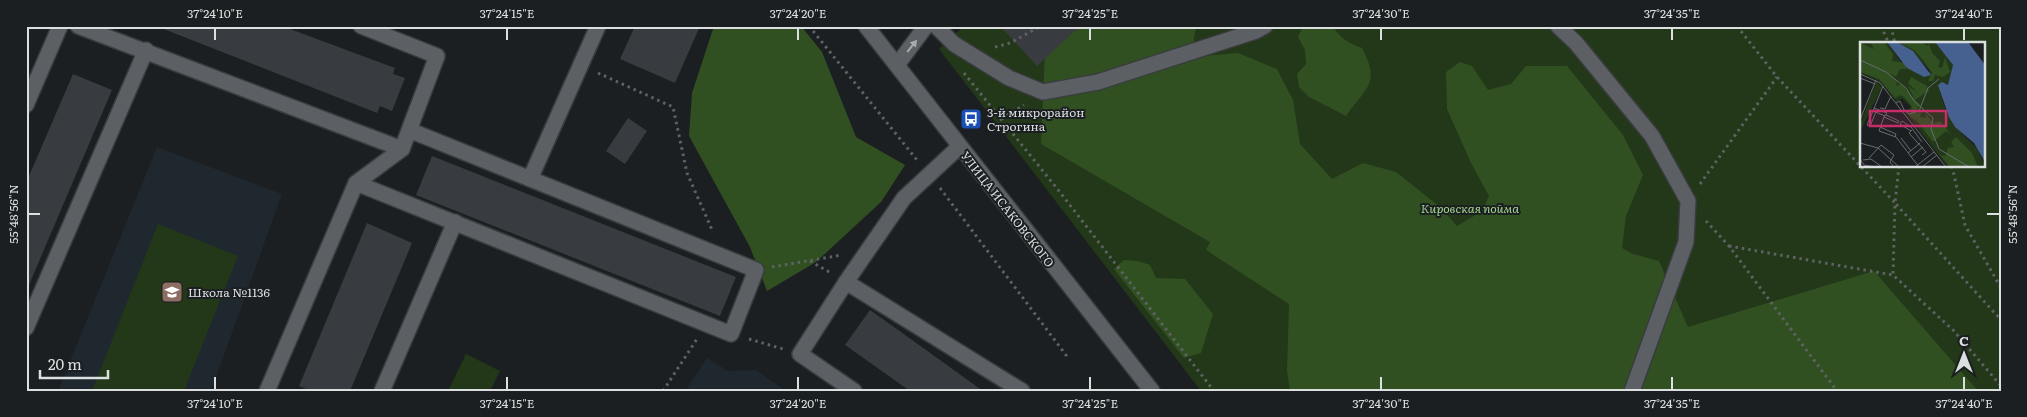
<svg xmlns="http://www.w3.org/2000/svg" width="2027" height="417" font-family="Literata,serif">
	<rect width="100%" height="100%" fill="#1b1f21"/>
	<g fill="#20282f">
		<path d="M157,147l125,47 -71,197h-153z"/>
		<path d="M707,358l21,13 28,-1 30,21h-101z"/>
	</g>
	<g fill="#223818" fill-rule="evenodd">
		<path d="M964,26h1037v365h-800l-262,-342zM1861,44h122v122h-122z"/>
		<path d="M158,224l80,32 -54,135h-92z"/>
		<path d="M466,354l34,17 -10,20h-42z"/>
	</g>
	<g fill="#315022">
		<path d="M714,26h87l21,26 34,85 49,28 -24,37 -65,60 -49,29 -17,-44 -61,-111 3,-43z"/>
		<path d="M1046,26h150l-5,31 47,-4 39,16 16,31 7,44 32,35 31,-16 33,9 44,35 17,19 25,-15 7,-15 -18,-33 -24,-54 -1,-37 14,-10 12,4 16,24 23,-6 15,-18h41l56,69 20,40 -17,41 -4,32 11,6 26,7 29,66 186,-56 104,120h-688l-3,-20 2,-67 -83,-54 4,-8 -169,-98z"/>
		<path d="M1303,26h30c7,13 16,17 29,22 19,36 4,39 -16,68l-37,-19 -10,-10 -2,-13 9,-10 -1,-14 -7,-13z"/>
		<path d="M1124,260l14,1 12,4 6,13 29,1 28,35 -12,39 -17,5 -70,-89z"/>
	</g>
	<g fill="#383b3f">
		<path d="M156,26h126l113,42 -2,6 12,4 -13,33 -12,-5 -3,7z"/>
		<path d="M635,26h65l-25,57 -55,-24z"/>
		<path d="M1000,26h80l-43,40z"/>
		<path d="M73,74l39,16 -86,202v-109z"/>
		<path d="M628,118l19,13 -22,33 -19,-13z"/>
		<path d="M432,156l304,121 -16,39 -304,-121z"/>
		<path d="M367,223l45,20 -62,148h-40l-11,-5z"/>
		<path d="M870,310l31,22 82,59h-73l-65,-46z"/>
	</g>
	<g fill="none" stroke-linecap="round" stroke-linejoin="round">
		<g stroke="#393c3e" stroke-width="18">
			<g id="minor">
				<path d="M78,26l324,123"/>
				<path d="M361,26l76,30 -35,93 -46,34 375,151 25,-64 -347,-140"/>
				<path d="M866,26l286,365"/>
				<path d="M936,26l18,18 55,34 34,14 55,-10 158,-51 9,-5"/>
				<path d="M1558,26l18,17 76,93 36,65 -2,41 -54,149"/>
				<path d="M897,65l29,-39"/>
				<path d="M26,105l34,-79"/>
				<path d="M530,179l68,-153"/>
				<path d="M846,282l58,-84 55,-51"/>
				<path d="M26,328l120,-278"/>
				<path d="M267,391l89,-208"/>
				<path d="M382,391l73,-169"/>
				<path d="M854,391l-54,-37 46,-72 176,109"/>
			</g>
		</g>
		<g stroke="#5e6263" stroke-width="3" stroke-dasharray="2.5 4" stroke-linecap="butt">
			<path d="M809,26l108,134"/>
			<path d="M1737,26l40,51 118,126 -2,72 61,56 47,55"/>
			<path d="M1881,26l8,18"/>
			<path d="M1891,26l4,18"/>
			<path d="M995,47l15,-4 31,-17"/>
			<path d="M598,73l75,34 14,66 26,59"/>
			<path d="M964,73l95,118 155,200"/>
			<path d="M1001,119l23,-14"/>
			<path d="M1899,166l-4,37 106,117"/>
			<path d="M1952,166l13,59 36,63"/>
			<path d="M1700,184l77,-107"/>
			<path d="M940,188l129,171"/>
			<path d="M1706,221l23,25 108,145"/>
			<path d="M1729,246l164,29"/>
			<path d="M810,261l21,12"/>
			<path d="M772,267l70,-12"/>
			<path d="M749,339l34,10"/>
			<path d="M663,391l34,-52"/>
		</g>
		<use href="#minor" stroke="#5c6064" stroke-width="15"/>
	</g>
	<defs><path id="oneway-solid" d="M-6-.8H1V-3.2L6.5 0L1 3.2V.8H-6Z" transform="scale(1.25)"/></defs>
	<use fill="#a9acae" href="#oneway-solid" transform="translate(912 46) rotate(-51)"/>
	<path fill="none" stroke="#dcdfe0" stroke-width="2" d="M215,28v12M507,28v12M798,28v12M1090,28v12M1381,28v12M1672,28v12M1964,28v12M28,214h12M1987,214h13M215,377v13M507,377v13M798,377v13M1090,377v13M1381,377v13M1672,377v13M1964,377v13"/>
	<defs>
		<g id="bus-square" transform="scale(1.125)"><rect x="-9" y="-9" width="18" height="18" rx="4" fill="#1a4fb4" stroke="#1b1f21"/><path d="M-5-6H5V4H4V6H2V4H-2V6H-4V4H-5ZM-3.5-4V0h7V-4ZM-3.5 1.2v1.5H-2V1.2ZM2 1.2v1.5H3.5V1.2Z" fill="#fff"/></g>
		<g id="school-square" transform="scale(1.125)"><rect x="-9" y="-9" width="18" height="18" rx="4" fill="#8d6e63" stroke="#1b1f21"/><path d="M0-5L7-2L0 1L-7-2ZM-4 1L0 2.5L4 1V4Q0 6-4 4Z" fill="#fff"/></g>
	</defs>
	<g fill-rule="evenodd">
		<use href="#bus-square" x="971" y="119"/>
		<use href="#school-square" x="172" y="292"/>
	</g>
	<g text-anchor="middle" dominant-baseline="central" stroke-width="4" stroke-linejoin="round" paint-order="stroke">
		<g font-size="12" fill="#dcdfe0" stroke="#1b1f21" text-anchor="start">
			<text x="987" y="112">3-й микрорайон<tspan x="987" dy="14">Строгина</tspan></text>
			<text x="188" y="292">Школа №1136</text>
		</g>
		<g font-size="12" font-style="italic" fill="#a1d38b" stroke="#1b1f21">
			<text x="1470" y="208">Кировская пойма</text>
		</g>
		<g font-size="12" fill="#dcdfe0" stroke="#1b1f21">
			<text transform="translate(1008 209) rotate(52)">УЛИЦА ИСАКОВСКОГО</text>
		</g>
	</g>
	<g transform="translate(1860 42)">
		<rect width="125" height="125" fill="#1b1f21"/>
		<path d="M0,0h27l14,20 21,14 8,-5 -18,-20 -15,-9h38l11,10 8,15 -6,18 -2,-1 -6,8 6,19 15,22 17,16 7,18h-37l-43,-55 6,-5 -9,-9 -5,4 -18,-21 -19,-8zM16,40l6,5 -22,45v-7z" fill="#223818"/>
		<path d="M10,0h14l9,12 -1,7 14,2v6h-6l-4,8 -7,-4 8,9 -1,4 5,-2 19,21 -5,8 6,-1 -1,5 6,1 -1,-5 8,10 7,-2 11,13 -5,-3 -13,11 -15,-20 -9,-6 3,-9 -7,-9 -4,-3 -6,3 -16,-19 -19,-7v-29l14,6zM38,0h23l7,4 1,-3 3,10 8,8 -2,6 4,1 3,-11 5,15 -7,5 -8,-2 -2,6h-5l4,-8 -9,-13 -9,-10zM51,35l16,9 3,9 -2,-4 -13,9 -7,-14 10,7 -10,-10zM96,95l16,16 6,14h-28l-10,-12 5,1 3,-8 6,-1 -3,-5z" fill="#315022"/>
		<path d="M27,0h10l16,9 18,24 -7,2 -17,-9zM75,0h33l17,23v97l-11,-19 -19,-16 -6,-10 -11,-32 4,-3 6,3 5,-20z" fill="#466190"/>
		<path fill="none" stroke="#686c6d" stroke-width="1" d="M0,18l26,12 20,16 8,13 19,17 -2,11 8,20 30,18M0,32l20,9 66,84M0,36l15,6M23,44l-10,25 12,5M36,61l4,-2 5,11M14,66l13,5 -3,4 14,6 1,-2 -13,-6M20,66l5,1 6,-13M13,69l-6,14 3,1 6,-14M45,69l4,3 10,-3 9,-23 11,-9M24,75l-5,14 17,6 23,30M0,78l16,-40M20,85l16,7 -1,3M52,88l-3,3 17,19 -4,3M51,89l-11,-7 2,-3 9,6 11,15M41,96l10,13M0,101l18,5 21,19M48,111l12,-10M51,115l12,-10M9,116l12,-13 13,10 -4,7 4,5M0,117l4,6 11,2M3,118l8,-1 11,8M55,125l19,-15M62,125l15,-12"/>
		<path fill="#c52c68" fill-opacity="0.15" stroke="#c52c68" stroke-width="2.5" d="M10,69h76v15h-76z"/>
		<rect width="125" height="125" fill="none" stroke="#dcdfe0" stroke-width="2.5"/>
	</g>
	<rect width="2027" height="417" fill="none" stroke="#1b1f21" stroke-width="55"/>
	<g transform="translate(1964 354)" stroke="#1b1f21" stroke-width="4" paint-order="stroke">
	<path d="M0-4L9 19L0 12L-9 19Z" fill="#dcdfe0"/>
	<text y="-8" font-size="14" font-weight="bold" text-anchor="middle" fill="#dcdfe0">С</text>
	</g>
	<path d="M40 370v8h68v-8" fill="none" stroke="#dcdfe0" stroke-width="2.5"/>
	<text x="48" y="370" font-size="15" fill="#dcdfe0" stroke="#1b1f21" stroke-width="4" paint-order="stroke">20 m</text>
	<rect x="28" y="28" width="1972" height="362" fill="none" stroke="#dcdfe0" stroke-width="2"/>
	<g font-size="12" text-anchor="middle" fill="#dcdfe0">
		<text x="215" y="18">37°24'10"E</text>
		<text x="507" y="18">37°24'15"E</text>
		<text x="798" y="18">37°24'20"E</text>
		<text x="1090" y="18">37°24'25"E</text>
		<text x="1381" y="18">37°24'30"E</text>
		<text x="1672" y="18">37°24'35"E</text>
		<text x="1964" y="18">37°24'40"E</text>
		<text transform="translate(14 214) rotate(-90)" y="4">55°48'56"N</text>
		<text transform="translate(2013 214) rotate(-90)" y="4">55°48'56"N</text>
		<text x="215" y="408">37°24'10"E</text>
		<text x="507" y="408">37°24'15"E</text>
		<text x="798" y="408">37°24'20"E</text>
		<text x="1090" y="408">37°24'25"E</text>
		<text x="1381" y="408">37°24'30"E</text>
		<text x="1672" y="408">37°24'35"E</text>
		<text x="1964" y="408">37°24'40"E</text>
	</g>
</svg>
